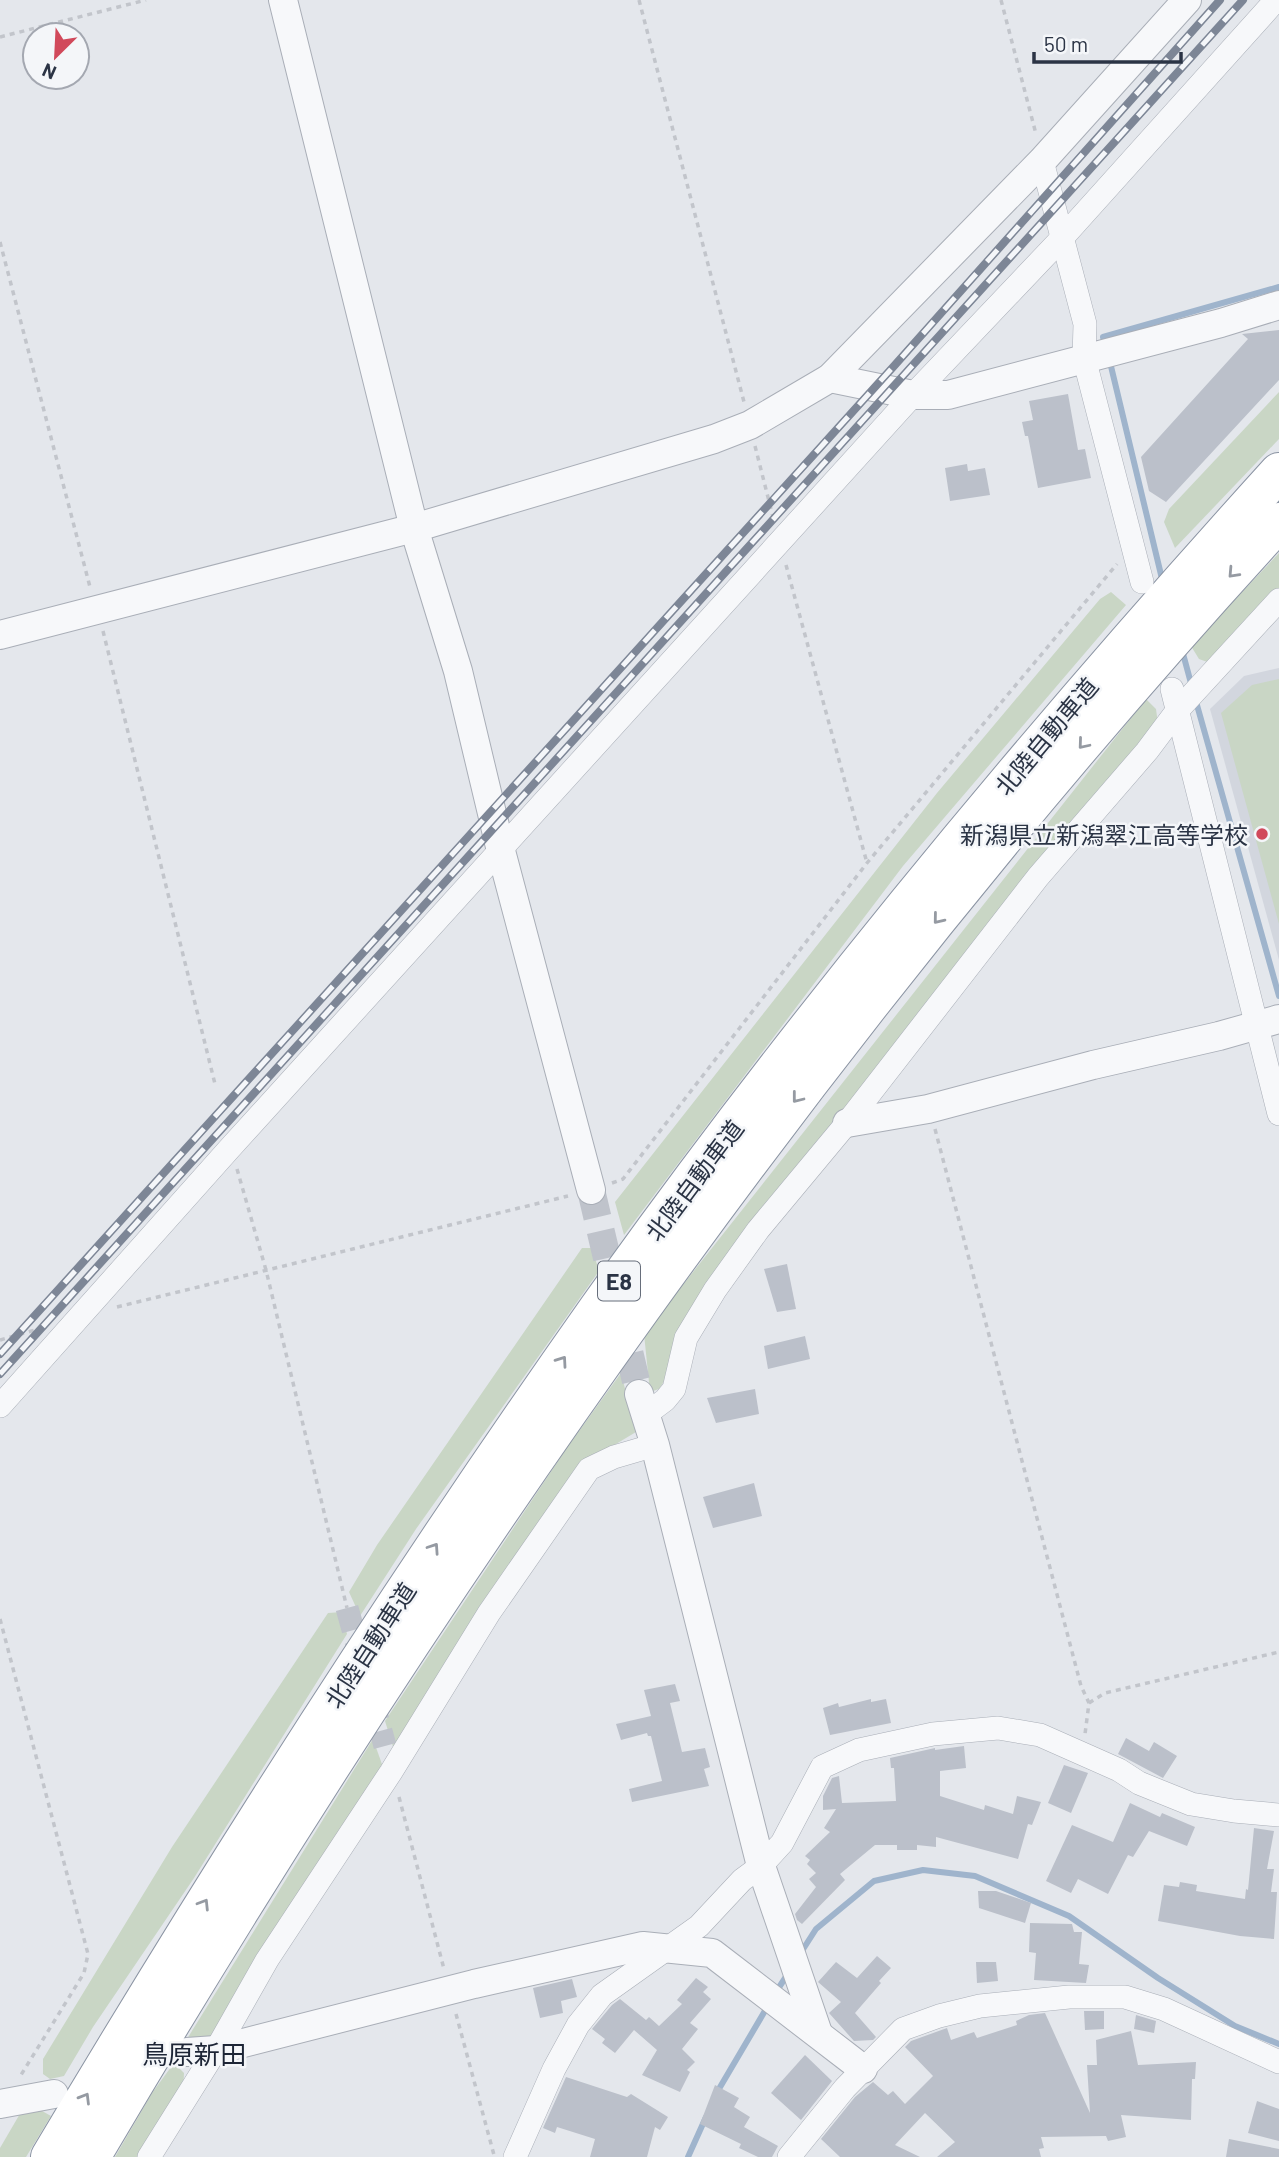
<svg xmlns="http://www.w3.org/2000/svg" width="1279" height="2157" font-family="Barlow,'Noto Sans JP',sans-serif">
	<rect width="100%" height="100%" fill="#e4e7ec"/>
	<path fill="#d2d6de" d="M1279,668v292l-69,-251 34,-33z"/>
	<g fill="#c9d6c5">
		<path d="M1279,392v47l-104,109 -11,-26 5,-13z"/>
		<path d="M1279,553v36l-69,74 -11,-4 -8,-13z"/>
		<path d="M1111,592l15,13 -223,261 -279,369 -9,-33 322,-409 163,-194z"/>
		<path d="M1279,679v245l-58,-211 31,-28z"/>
		<path d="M1146,699l10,10 2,15 -313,388 -176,262 -10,15 -9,3 -6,-58z"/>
		<path d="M582,1248h10l7,23 -183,258 -56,87 -11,-24 28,-47z"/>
		<path d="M621,1373l15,59 -25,15 -216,306 -10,-32 181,-272z"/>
		<path d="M342,1612l5,22 -153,244 -101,149 -29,49 -14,3 -7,-5v-15l129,-212 156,-234z"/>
		<path d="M373,1739l10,28 -170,269 -31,11z"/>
		<path d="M174,2063l10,10 -1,21 -39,63h-29l37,-64z"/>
		<path d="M35,2107l16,9 -25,41h-26v-9l21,-36z"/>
	</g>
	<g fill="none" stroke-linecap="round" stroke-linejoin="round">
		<g stroke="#9fb4cc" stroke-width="6">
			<path d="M1105,345l-2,-8 176,-50"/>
			<path d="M1109,358l54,225"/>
			<path d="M1182,650l10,37"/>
			<path d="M1195,698l84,298"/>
			<path d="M800,1954l16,-25 58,-48 49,-11 52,6 94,40 89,62 77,48 44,18"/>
			<path d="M776,1992l13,-20"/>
			<path d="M716,2094l53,-90"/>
			<path d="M688,2157l18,-40"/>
		</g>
	</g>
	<g fill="#bbc0ca">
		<path d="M1279,330v50l-113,122 -17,-11 -8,-34 107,-118 -6,-5z"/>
		<path d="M1068,394l10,56 7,-1 6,29 -53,10 -10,-52h-3l-3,-14 11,-2 -4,-19z"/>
		<path d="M967,464l1,7 17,-3 5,27 -40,6 -5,-33z"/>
		<path d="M787,1264l9,45 -19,3 -13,-43z"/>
		<path d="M805,1336l5,23 -42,10 -4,-23z"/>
		<path d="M755,1389l4,25 -43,9 -9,-25z"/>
		<path d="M754,1483l8,33 -49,12 -10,-31z"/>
		<path d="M675,1684l5,17 -10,2 12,49 23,-4 5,19 -6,2 5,17 -77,16 -3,-13 33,-8 -11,-45h-3l-1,-3 -26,7 -5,-16 35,-8 -7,-26z"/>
		<path d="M871,1699v3l15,-3 5,24 -61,12 -7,-27 15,-5 1,4z"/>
		<path d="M1126,1738l23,13 5,-9 23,14 -14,22 -45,-24z"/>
		<path d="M964,1746l2,22 -26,3v25l44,14 1,-5 28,9 4,-18 24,6 -9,23 -4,-1 -10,35 -82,-22v10l-19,-2v5h-20v-5h-22l-35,29 5,6 -43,44 -5,-4 -2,-6 21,-27 -7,-8 7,-6 -9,-9 3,-4 -5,-4 25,-24 -6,-4 12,-19 -13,1v-14l9,-18 7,-2 3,27 54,-2 -2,-33h-3l-1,-10 45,-10v2z"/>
		<path d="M1064,1765l24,8 -17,40 -23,-10z"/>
		<path d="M1130,1803l30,14 2,-4 33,14 -8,19 -38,-15 -16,26 -5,-2 -20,39 -30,-15 -7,14 -25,-12 26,-56 41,17z"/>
		<path d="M1254,1828l20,3 -7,38h7l-3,23h6l-3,47 -34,-3 -82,-15 6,-36 15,2 1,-5 17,3 -1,6 49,8 1,-10 2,1z"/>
		<path d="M978,1891h18l35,12 -6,20 -46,-15z"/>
		<path d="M1030,1923l42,1 2,8h8l-3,32 10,1 -3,18 -52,-3 2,-27 -7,-1z"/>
		<path d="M877,1956l14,12 -12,13 2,2 -26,30 21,24 -3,3 -19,1 -25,-28 12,-11 -23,-20 18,-20 21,16z"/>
		<path d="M976,1962h20l2,19 -21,2z"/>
		<path d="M696,1978l12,9 -5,5 8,7 -21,24 8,6 -16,20 13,13 -8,8 3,2 -10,20 -38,-17 15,-25 -23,-20 -19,23 -13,-10 3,-4 -13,-10 20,-24 8,-6 26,21 3,-3 10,9 23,-22 -5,-4z"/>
		<path d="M572,1979l5,18 -16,4 2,12 -23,5 -7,-30z"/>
		<path d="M1084,2011h20v18l-19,1z"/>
		<path d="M1045,2013l45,100 -3,-48h10l-1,-25 35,-9 7,34 58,-3 -1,17h-3l-1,41 -70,-5 5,22 -18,4 -2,-5 -65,1 3,11 -5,1 2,8h-104l18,-15 -30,-29 -30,32 25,12h-80l-19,-18 34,-42 18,-15 15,13 5,-4 12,13 28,-28 -28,-29 6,-6 36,-13 4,12 23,-8 3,6 40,-13 -1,-4 13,-6z"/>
		<path d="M1136,2015l20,6 -2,12 -20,-4z"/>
		<path d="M805,2055l27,26 -31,39 -30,-27z"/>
		<path d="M566,2077l61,20 4,-3 37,23 -8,13 -5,-3 -8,30h-57l5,-18 -38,-12 -2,6 -12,-5z"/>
		<path d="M715,2085l24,13 -5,9 16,10 -6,10 34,19 -6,11h-14l-19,-9 2,-4 -41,-20z"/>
		<path d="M1257,2101l22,8v32l-31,-8z"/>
		<path d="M1229,2139l50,10v8h-53z"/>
	</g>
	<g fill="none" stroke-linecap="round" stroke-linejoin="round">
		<g stroke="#bfc3cb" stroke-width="23" stroke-dasharray="23 11" stroke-linecap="butt">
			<path d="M347,1608l15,54"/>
			<path d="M372,1698l13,48"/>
		</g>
		<path stroke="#bfc3cb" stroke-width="28" stroke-dasharray="28 14" stroke-linecap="butt" d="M591,1190l48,204"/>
		<g stroke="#a9aeb7" stroke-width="24">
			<g id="minor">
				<path d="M1042,161l43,163 -1,34 58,224"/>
				<path d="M1172,689l107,425"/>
				<path d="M0,1406l230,-258 683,-753 150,-158 213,-237"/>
				<path d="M645,1415l20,-15 9,-11 12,-51 29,-48 43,-60 89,-107 191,-246 109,-126 30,-40 102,-111"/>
				<path d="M149,2157l67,-107 51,-90 124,-188 98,-159 100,-144 25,-12 41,-12"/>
				<path d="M515,2157l39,-88 24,-44 24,-30 97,-69 43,-46 19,-14 21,-23 40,-76 37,-17 74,-16 65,-6 42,7 79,35 20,13 52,21 43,7 45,4"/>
				<path d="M789,2157l56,-69 58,-59 36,-13 41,-10 89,-9h56l39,12 115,53"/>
			</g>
		</g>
		<g stroke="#a9aeb7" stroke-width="30">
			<g id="tertiary">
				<path d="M283,0l131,528 44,143 43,180 90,339"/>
				<path d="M830,378l83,17h35l273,-72 58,-18"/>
				<path d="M0,635l414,-107 300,-89 36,-14 80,-47 212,-217 145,-161"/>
				<path d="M847,1123l81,-14 165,-44 126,-29 60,-17"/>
				<path d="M639,1394l16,51 106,421 57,167"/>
				<path d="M187,2052l29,-2 258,-66 169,-38 69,7 151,116"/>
				<path d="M0,2104l54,-10"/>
			</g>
		</g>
		<g stroke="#8b94a3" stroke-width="40">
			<g id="motorway">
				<path d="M50,2157c172,-289 353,-572 547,-847 209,-294 440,-571 682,-838"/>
				<path d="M91,2157c342,-581 730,-1137 1188,-1635"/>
			</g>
		</g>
		<g stroke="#c2c5cb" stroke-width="3.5" stroke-dasharray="5 5" stroke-linecap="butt">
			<path d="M639,0l105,402"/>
			<path d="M1001,0l35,134"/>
			<path d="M0,37l146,-37"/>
			<path d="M0,242l90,345"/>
			<path d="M755,446l18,71"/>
			<path d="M786,565l81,298"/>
			<path d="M103,631l112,453"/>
			<path d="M935,1129l146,557 8,17 -4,31"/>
			<path d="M237,1169l29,101 81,338"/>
			<path d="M612,1183l11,-4 244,-316 250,-299"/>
			<path d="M117,1307l451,-111"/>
			<path d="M0,1340l42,-12"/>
			<path d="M0,1619l88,335 -4,19 -63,102"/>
			<path d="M1089,1703l16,-10 174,-41"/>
			<path d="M399,1797l45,172"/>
			<path d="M456,2014l38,141"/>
		</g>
		<use href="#minor" stroke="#f7f8fa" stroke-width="23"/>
		<use href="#tertiary" stroke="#f7f8fa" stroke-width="28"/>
		<use href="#motorway" stroke="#fff" stroke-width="38"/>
		<g stroke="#7d8696" stroke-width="8">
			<g id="rail">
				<path d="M0,1354l894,-988 326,-366"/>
				<path d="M0,1374l1243,-1374"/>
			</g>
		</g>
		<use href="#rail" stroke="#f4f6f9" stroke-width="5" stroke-dasharray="16" stroke-linecap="butt"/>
	</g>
	<defs><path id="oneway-chevron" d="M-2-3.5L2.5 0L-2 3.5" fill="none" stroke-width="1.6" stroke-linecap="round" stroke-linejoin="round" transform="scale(1.75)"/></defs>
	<g stroke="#959aa2">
		<use href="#oneway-chevron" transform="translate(1233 573) rotate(133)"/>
		<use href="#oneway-chevron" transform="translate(1083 744) rotate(130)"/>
		<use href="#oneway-chevron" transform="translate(938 919) rotate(129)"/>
		<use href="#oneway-chevron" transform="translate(797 1098) rotate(128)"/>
		<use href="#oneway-chevron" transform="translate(562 1361) rotate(-55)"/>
		<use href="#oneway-chevron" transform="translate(434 1548) rotate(-56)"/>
		<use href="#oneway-chevron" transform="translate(204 1904) rotate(-58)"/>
		<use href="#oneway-chevron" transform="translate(85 2098) rotate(-59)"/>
	</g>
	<circle fill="#d1495b" stroke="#f4f6f9" stroke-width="2.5" cx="1262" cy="834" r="7"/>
	<g text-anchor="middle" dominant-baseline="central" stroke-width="5" stroke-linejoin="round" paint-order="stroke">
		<rect fill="#f4f6f9" stroke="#676e7b" stroke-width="2" x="598" y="1261.5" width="42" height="39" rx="5"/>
		<g font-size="23" font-weight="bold" fill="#2b3445">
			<text x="619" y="1281">E8</text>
		</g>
		<g font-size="24" fill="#2b3445" stroke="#f4f6f9">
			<text transform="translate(1046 736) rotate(-50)">北陸自動車道</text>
			<text transform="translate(694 1180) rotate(-53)">北陸自動車道</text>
			<text transform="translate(370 1645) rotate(-57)">北陸自動車道</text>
		</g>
		<g font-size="24" fill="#2b3445" stroke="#f4f6f9" text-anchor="end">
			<text x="1248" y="834">新潟県立新潟翠江高等学校</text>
		</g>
		<g font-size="26" fill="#1d2536" stroke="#f4f6f9">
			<text x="194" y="2053">鳥原新田</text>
		</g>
	</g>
	<g transform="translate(56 56) rotate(204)"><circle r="33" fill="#f4f6f9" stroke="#a4a8b1" stroke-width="2"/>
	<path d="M0-5L12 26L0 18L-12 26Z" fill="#d1495b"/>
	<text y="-10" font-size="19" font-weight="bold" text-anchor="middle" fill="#2b3445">N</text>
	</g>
	<path d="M1034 52v10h147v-10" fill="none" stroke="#2b3445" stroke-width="3.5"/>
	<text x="1044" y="52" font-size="21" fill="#2b3445" stroke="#f4f6f9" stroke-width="5" paint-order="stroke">50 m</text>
</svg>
